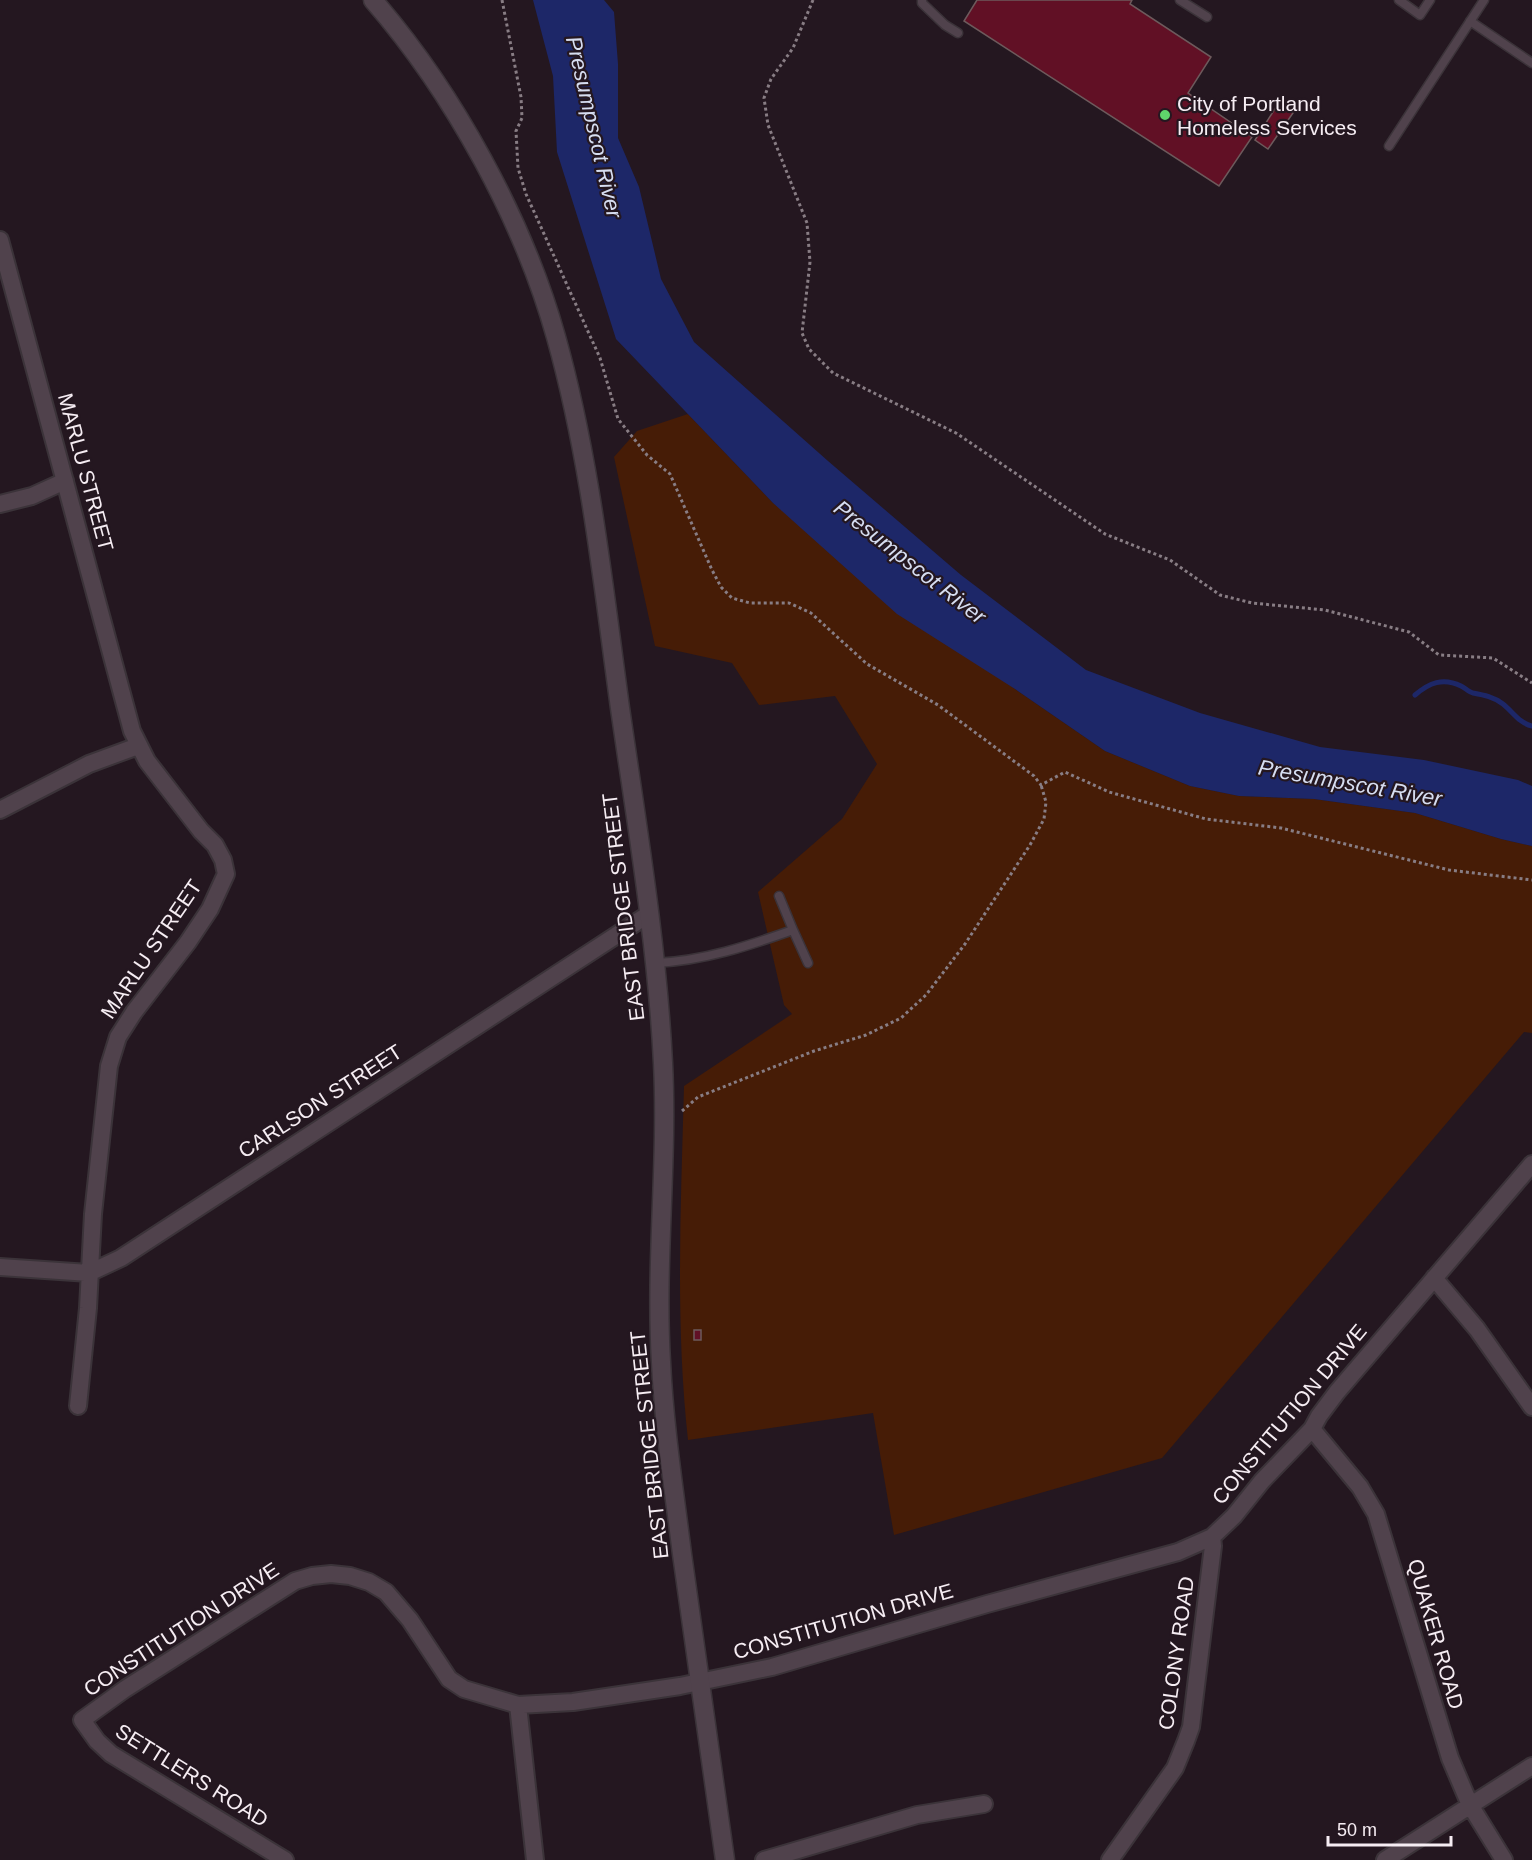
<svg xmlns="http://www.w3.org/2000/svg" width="1532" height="1860" font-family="Helvetica,sans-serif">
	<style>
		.green { fill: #461c06 }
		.water { fill: #1d2768 }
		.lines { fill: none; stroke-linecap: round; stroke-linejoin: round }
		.stream { stroke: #1d2768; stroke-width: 5 }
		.building { fill: #611025; stroke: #6d5a5c; stroke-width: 1.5 }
		.service-casing { stroke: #3b3339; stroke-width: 11 }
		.minor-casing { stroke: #3b3339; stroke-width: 20 }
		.tertiary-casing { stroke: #3b3339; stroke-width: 21 }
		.path { stroke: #887d84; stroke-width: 3; stroke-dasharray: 3 3; stroke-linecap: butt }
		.service { stroke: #50424c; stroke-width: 8 }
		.minor { stroke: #50424c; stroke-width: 16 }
		.tertiary { stroke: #50424c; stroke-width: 18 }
		.poi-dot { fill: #5fd56b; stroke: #241720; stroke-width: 2 }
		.labels { text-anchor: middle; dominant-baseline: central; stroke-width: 4.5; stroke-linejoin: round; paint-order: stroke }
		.poi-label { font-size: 21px; fill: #f6edf3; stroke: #241720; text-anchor: start }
		.street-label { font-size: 21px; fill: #f6edf3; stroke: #241720 }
		.water-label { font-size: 22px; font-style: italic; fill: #d6ddf1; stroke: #241720 }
	</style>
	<rect width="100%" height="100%" fill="#241720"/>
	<path class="green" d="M688,414L773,503L1015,689L1105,751L1190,786L1239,796L1314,799L1415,813L1501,839L1532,846V1033L1524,1032L1162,1458L894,1535L873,1413L688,1440C675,1322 681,1204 684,1086L792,1014L784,1005L758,892L842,819L877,764L835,696L759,705L732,663L655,646L614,457L637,431Z"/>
	<path class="water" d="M533,0H604L614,12L618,64V138L639,187L661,279L694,342L828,461L961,575L1086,670L1200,713L1320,747L1424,760L1518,780L1532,786V846L1501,839L1415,813L1314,799L1239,796L1190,786L1105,751L1015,689L897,614L773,503L616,339L557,152L553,76Z"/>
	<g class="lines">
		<path class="stream" d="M1415,695C1429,683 1443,677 1461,686C1465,688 1469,692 1473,693C1484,695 1494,697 1503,704C1513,712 1519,723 1532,726"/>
	</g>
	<path class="building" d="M977,0H1132L1130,4L1211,57L1188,93L1252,137L1219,186L964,21Z
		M1278,104L1293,113L1268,149L1255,140Z
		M694,1330H701V1340H694Z"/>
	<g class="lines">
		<defs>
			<path id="service" d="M922,0V3L945,25L958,33
				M1180,0L1207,17
				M1399,0L1420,15L1430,0
				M1470,21L1532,63
				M1389,146L1484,0
				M793,930L808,963
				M655,963C703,961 748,946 793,930L779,896"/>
			<path id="minor" d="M0,240L132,731L147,761L201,831L215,845L223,860L226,874L210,909L188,942L134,1012L118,1037L109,1066L93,1214L88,1308L78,1406
				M0,504L32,496L65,481
				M0,810L89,764L138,746
				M0,1267L89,1273L121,1258L649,914
				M1434,1278L1477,1329L1532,1407
				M1312,1429L1360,1487L1376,1514L1450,1758L1470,1805L1504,1860
				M518,1705L535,1860
				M285,1860L111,1754L97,1741L82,1720L125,1689L295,1581L312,1576L331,1574L350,1576L369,1582L386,1592L410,1620L449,1679L464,1689L518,1705L573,1702L680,1686L772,1667L987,1604L1178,1552L1212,1537L1234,1516L1262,1481L1312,1429L1319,1416L1337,1392L1532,1164
				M764,1860L917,1815L984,1804
				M1110,1860L1175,1768L1186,1741L1191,1727L1213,1546L1212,1537
				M1385,1860L1532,1766"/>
			<path id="tertiary" d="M373,0C453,92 523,219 556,337C590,458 603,584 620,708C637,826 657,944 663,1063C668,1162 655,1262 661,1362C664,1426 674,1490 682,1554C696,1656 710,1758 725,1860"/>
		</defs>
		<use href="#service" class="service-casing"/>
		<use href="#minor" class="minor-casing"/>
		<use href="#tertiary" class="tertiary-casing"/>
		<path class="path" d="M502,0L521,97L522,118L516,131L518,168L526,194L600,358L618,419L647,455L670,474L712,570L721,587L732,598L750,603H789L811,613L867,664L938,705L1034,776L1041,785L1065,772L1109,792L1206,819L1281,828L1449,870L1532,880
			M813,0L793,48L771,79L764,98L768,125L807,223L810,262L802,333L809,349L833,373L956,433L1105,534L1170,560L1220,595L1252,603L1325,610L1409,632L1439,655L1493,658L1532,683
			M682,1111L698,1097L814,1051L866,1035L901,1018L926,995L965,944L1030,845L1044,819L1046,802L1041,785"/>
		<use href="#service" class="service"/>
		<use href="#minor" class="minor"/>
		<use href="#tertiary" class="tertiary"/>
	</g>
	<circle class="poi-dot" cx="1165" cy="115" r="6"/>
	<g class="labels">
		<g class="poi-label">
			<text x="1177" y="103">City of Portland<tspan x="1177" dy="24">Homeless Services</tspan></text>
		</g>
		<g class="street-label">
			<text transform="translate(86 472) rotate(75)">MARLU STREET</text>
			<text transform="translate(623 907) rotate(-97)">EAST BRIDGE STREET</text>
			<text transform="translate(151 949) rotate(-56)">MARLU STREET</text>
			<text transform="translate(320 1101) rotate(-33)">CARLSON STREET</text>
			<text transform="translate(1289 1414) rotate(-50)">CONSTITUTION DRIVE</text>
			<text transform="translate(649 1445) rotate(-96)">EAST BRIDGE STREET</text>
			<text transform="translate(843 1621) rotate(-16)">CONSTITUTION DRIVE</text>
			<text transform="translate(181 1629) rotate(-33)">CONSTITUTION DRIVE</text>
			<text transform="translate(1436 1634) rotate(74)">QUAKER ROAD</text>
			<text transform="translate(1176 1653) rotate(-82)">COLONY ROAD</text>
			<text transform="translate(192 1775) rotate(32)">SETTLERS ROAD</text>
		</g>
		<g class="water-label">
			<text transform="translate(594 127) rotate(77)">Presumpscot River</text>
			<text transform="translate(910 562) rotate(38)">Presumpscot River</text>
			<text transform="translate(1350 783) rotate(10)">Presumpscot River</text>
		</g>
	</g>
	<path d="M1328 1836v9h123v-9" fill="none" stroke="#f6edf3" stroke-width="3"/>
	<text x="1337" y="1836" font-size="18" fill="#f6edf3" stroke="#241720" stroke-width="4.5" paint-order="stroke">50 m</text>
</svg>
